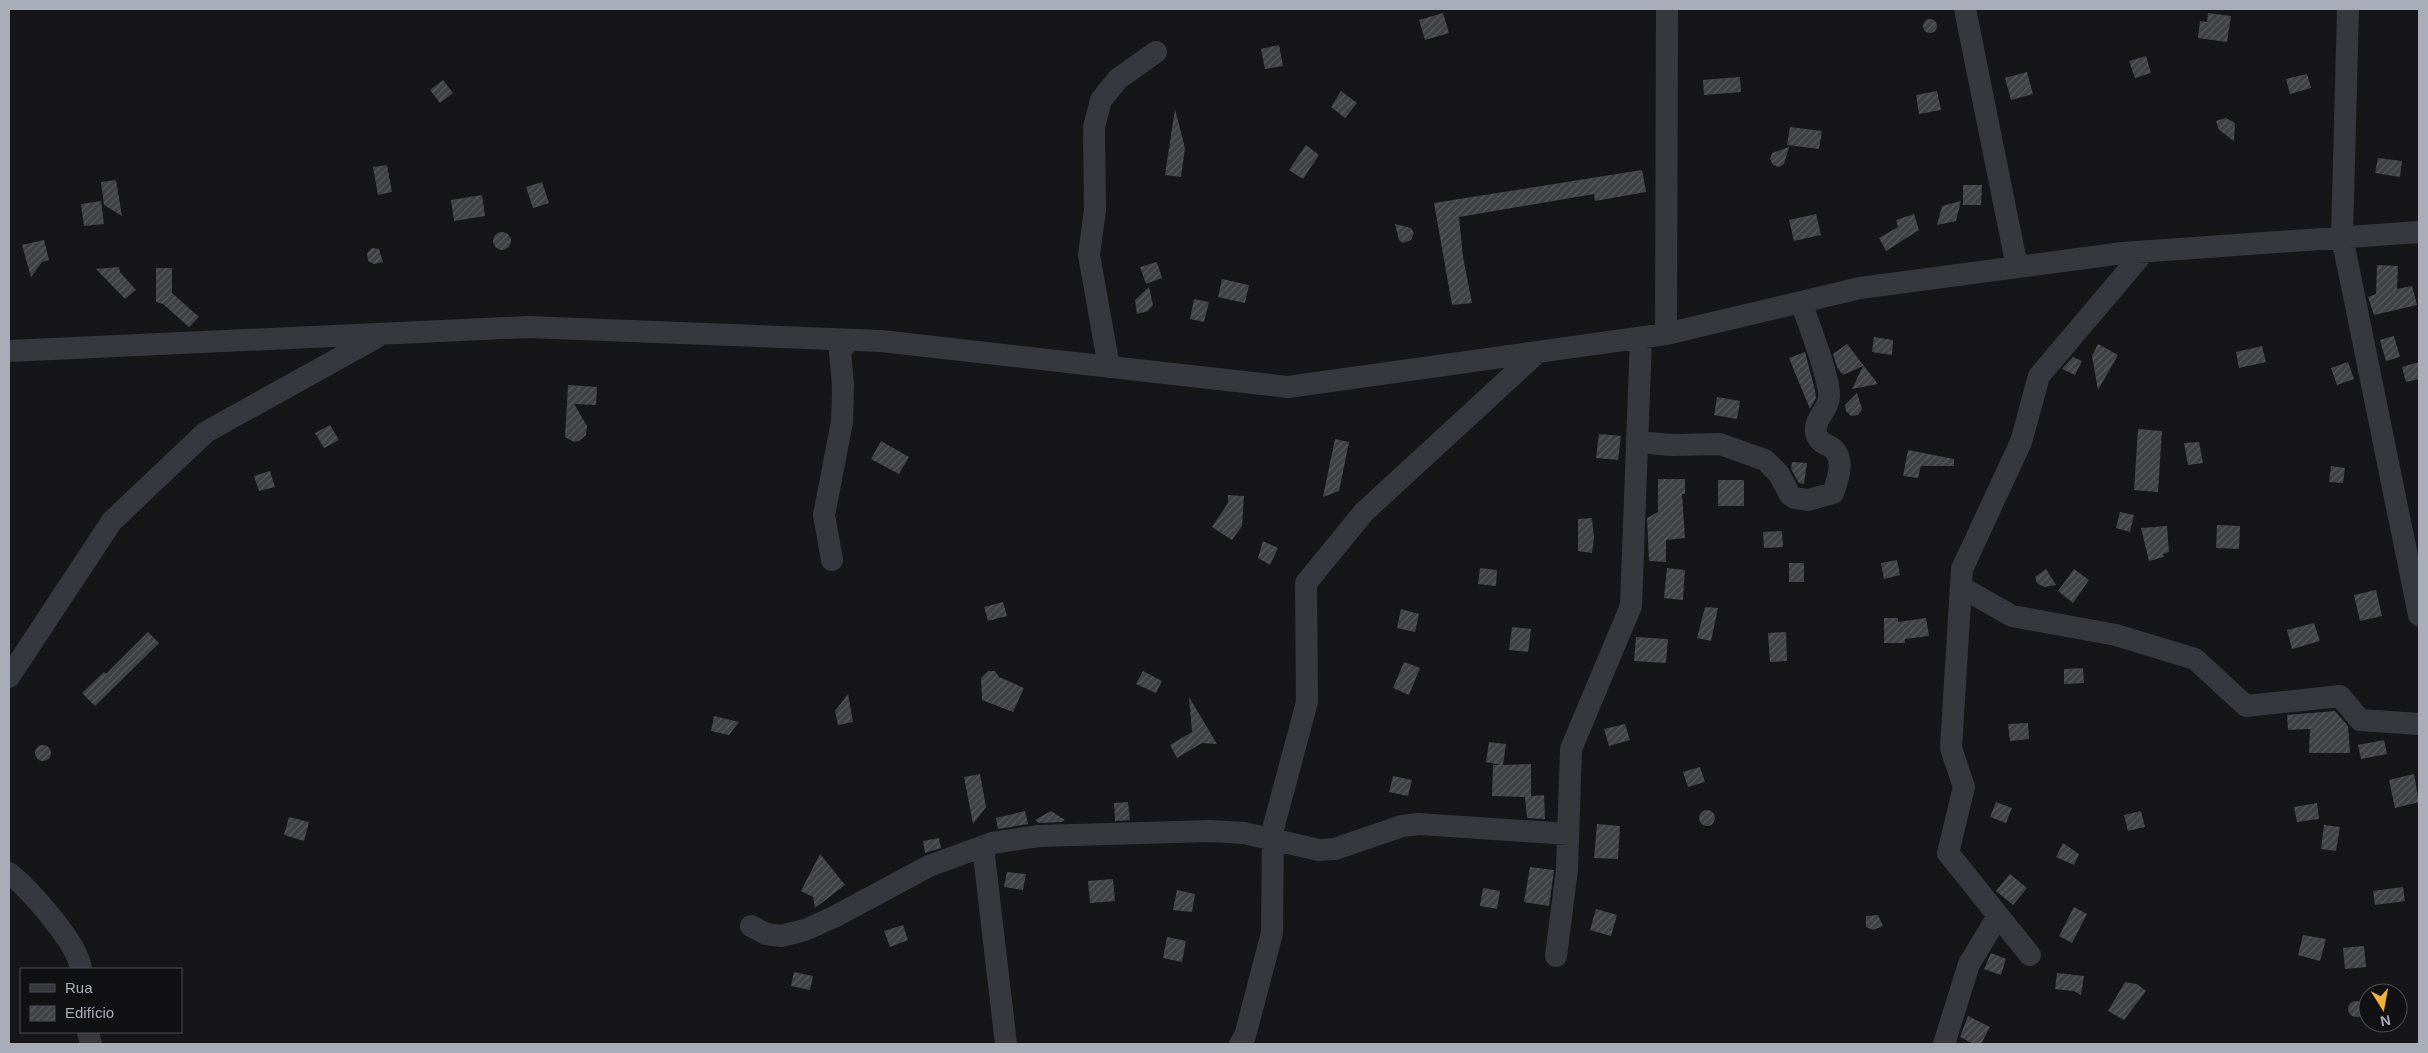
<svg xmlns="http://www.w3.org/2000/svg" width="2428" height="1053" font-family="Arial,sans-serif">
	<style>
		.building { fill: url(#building-hatch) }
		.lines { fill: none; stroke-linecap: round; stroke-linejoin: round }
		.minor { stroke: #37383d; stroke-width: 22 }
	</style>
	<defs>
		<pattern id="building-hatch" width="6" height="6" patternUnits="userSpaceOnUse" patternTransform="scale(1.25)"><rect width="6" height="6" fill="#404145"/><path d="M-1 1l2-2M0 6l6-6M5 7l2-2" fill="none" stroke="#595a5e"/></pattern>
	</defs>
	<rect width="100%" height="100%" fill="#161618"/>
	<path class="building" d="M1443,13L1449,33L1425,40L1419,20Z
		M2208,13L2231,16L2227,42L2198,38L2200,21L2207,22Z
		M1923 26a7 7 0 1 1 14 0a7 7 0 1 1-14 0Z
		M1279,45L1283,66L1265,69L1261,49Z
		M2146,56L2151,73L2135,78L2129,61Z
		M2027,72L2033,94L2011,100L2005,78Z
		M2307,74L2311,88L2290,94L2286,79Z
		M1740,77L1741,92L1704,95L1703,80Z
		M443,80L453,93L440,103L430,90Z
		M1341,91L1357,103L1345,118L1331,107Z
		M1937,91L1941,110L1919,114L1916,95Z
		M1175,109L1185,148L1181,177L1165,175Z
		M2226,118L2235,123L2234,141L2219,130L2216,121Z
		M1790,127L1822,131L1819,149L1787,145Z
		M1306,145L1319,155L1303,179L1289,170Z
		M1789,147L1784,164L1779,167L1773,165L1770,159L1772,153Z
		M2378,158L2402,161L2400,177L2375,173Z
		M387,165L392,192L378,195L373,167Z
		M1642,170L1646,192L1595,201L1594,194L1459,217L1463,257L1472,303L1452,305L1434,203Z
		M116,180L122,216L104,205L101,182Z
		M542,182L549,203L533,208L526,187Z
		M1963,185H1982L1981,205H1963Z
		M482,195L485,216L454,221L451,200Z
		M101,201L104,224L84,226L81,204Z
		M1961,201L1956,221L1937,225L1942,206Z
		M1816,214L1821,235L1794,241L1789,220Z
		M1914,214L1919,230L1886,251L1879,238L1898,227L1896,220Z
		M1395,224L1411,228L1414,233L1411,240L1403,243L1399,240Z
		M493 241a9 9 0 1 1 18 0a9 9 0 1 1-18 0Z
		M44,240L49,260L42,262L31,277L22,245Z
		M372,248L379,249L383,262L374,264L368,261L367,253Z
		M1157,262L1162,278L1146,284L1140,267Z
		M2377,265L2398,266L2397,289L2412,286L2417,305L2374,315L2368,297L2376,294Z
		M119,267L120,272L136,290L125,299L96,269Z
		M156,268H172V293L199,317L189,327L163,304L156,302Z
		M1222,279L1249,285L1245,303L1218,297Z
		M1149,287L1153,305L1148,311L1137,314L1135,300Z
		M1194,299L1209,302L1204,322L1190,319Z
		M2394,336L2400,357L2386,361L2380,340Z
		M1874,337L1893,340L1892,355L1872,352Z
		M1847,344L1864,366L1878,384L1852,389L1863,366L1843,375L1837,367L1833,354Z
		M2098,344L2118,355L2098,390L2092,356Z
		M2262,346L2266,362L2239,368L2236,352Z
		M1805,352L1815,390L1816,398L1810,409L1789,358Z
		M2073,357L2082,361L2075,375L2062,369Z
		M2348,362L2354,379L2337,385L2331,368Z
		M2419,362V379L2406,382L2402,367Z
		M568,385L597,387L596,405L574,404L587,426L586,435L579,441L574,442L565,437Z
		M1857,393L1862,409L1858,415L1851,416L1846,411L1845,405Z
		M1717,397L1740,401L1737,419L1714,415Z
		M330,425L339,440L324,448L315,433Z
		M2138,429L2162,431L2158,492L2134,490Z
		M1599,434L1621,436L1618,460L1596,458Z
		M1335,439L1349,442L1339,491L1323,497Z
		M881,441L909,457L899,474L871,459Z
		M2199,442L2203,463L2188,465L2184,443Z
		M1908,450L1954,459V466H1921L1918,478L1903,476Z
		M1792,462L1807,463L1804,484L1799,483L1791,469Z
		M2331,466L2345,468L2343,483L2329,482Z
		M270,471L275,487L259,491L254,476Z
		M1658,479H1685V494H1682L1685,538L1666,540V562L1649,561L1647,518L1658,512Z
		M1718,480H1744V506H1718Z
		M1228,495L1244,496L1242,526L1232,540L1212,527L1228,503Z
		M2120,512L2134,515L2130,532L2116,528Z
		M1592,518L1594,538L1592,553L1578,551V519Z
		M2217,525L2240,526L2239,549L2216,548Z
		M2167,526L2169,552L2163,554L2164,557L2149,561L2141,528Z
		M1782,531L1783,547L1764,548L1763,532Z
		M1263,541L1278,548L1270,565L1258,558Z
		M1897,560L1900,575L1884,579L1881,563Z
		M1789,563H1804V582H1789Z
		M1480,568L1497,570L1496,586L1478,584Z
		M1667,568L1685,570L1683,600L1664,598Z
		M2046,569L2056,585L2044,587L2037,583L2035,577Z
		M2074,569L2089,580L2073,603L2058,591Z
		M2376,590L2382,616L2360,621L2354,595Z
		M1003,602L1007,616L988,621L984,607Z
		M1705,607L1718,608L1711,641L1697,638Z
		M1401,609L1419,614L1415,632L1397,628Z
		M1884,618H1898V622L1926,618L1929,636L1905,639V643H1884Z
		M2314,623L2320,641L2292,649L2287,630Z
		M1512,627L1531,629L1528,652L1509,650Z
		M148,632L159,643L95,706L82,693L104,672L106,674Z
		M1786,632L1787,661L1770,662L1768,633Z
		M1636,637L1668,639L1666,663L1634,661Z
		M1404,662L1420,668L1409,695L1393,688Z
		M2083,668L2084,683L2064,684V669Z
		M988,671H995L999,677L1024,688L1013,712L982,700L981,678Z
		M1143,671L1162,681L1156,693L1136,684Z
		M848,694L853,722L838,725L835,711Z
		M1189,697L1217,744L1202,743L1177,758L1170,745L1192,732Z
		M2335,711L2348,726L2350,753H2309L2310,729L2288,730L2287,715Z
		M714,716L739,722L729,735L711,731Z
		M2028,723L2029,739L2010,741L2008,724Z
		M1625,724L1630,740L1609,746L1604,729Z
		M2384,740L2387,754L2361,759L2358,745Z
		M1489,742L1506,744L1503,765L1531,764V796L1544,795L1545,819L1527,818L1525,797L1492,796L1493,765H1501L1486,762Z
		M35 753a8 8 0 1 1 16 0a8 8 0 1 1-16 0Z
		M1700,767L1705,782L1688,787L1683,772Z
		M980,774L986,807L973,824L964,777Z
		M2414,774L2419,802L2395,808L2389,780Z
		M1393,776L1412,780L1408,796L1389,792Z
		M1128,802L1130,820L1115,821L1114,803Z
		M1996,802L2012,808L2006,823L1990,817Z
		M2317,803L2319,819L2297,822L2294,807Z
		M1699 818a8 8 0 1 1 16 0a8 8 0 1 1-16 0Z
		M1025,811L1028,824L998,829L996,818Z
		M1051,811L1065,820L1061,822L1039,823L1035,820Z
		M2141,811L2145,827L2128,831L2124,815Z
		M289,817L309,822L304,841L284,835Z
		M1597,824L1620,826L1618,859L1594,858Z
		M2324,825L2340,827L2336,851L2321,849Z
		M939,838L941,848L925,853L923,841Z
		M2063,843L2079,854L2074,865L2056,857Z
		M820,854L845,885L815,908L813,897L801,891Z
		M1530,867L1554,870L1549,906L1524,902Z
		M1007,872L1026,874L1023,890L1004,887Z
		M2010,874L2027,888L2013,905L1996,891Z
		M1113,879L1115,901L1090,903L1088,881Z
		M2403,887L2405,901L2375,905L2373,891Z
		M1483,888L1500,891L1497,909L1480,906Z
		M1177,890L1195,894L1192,912L1173,910Z
		M2074,907L2087,914L2072,943L2059,936Z
		M1596,909L1617,915L1611,936L1590,930Z
		M1878,915L1883,926L1873,930L1866,927V916Z
		M903,925L908,940L890,947L884,931Z
		M2303,935L2326,939L2320,961L2298,955Z
		M1167,937L1186,941L1182,962L1163,958Z
		M2364,946L2366,967L2345,969L2343,948Z
		M1991,953L2006,959L2001,975L1984,969Z
		M794,972L813,976L810,990L791,986Z
		M2057,973L2084,976L2081,995L2074,991L2055,989Z
		M2125,982L2137,984L2146,991L2124,1020L2108,1011Z
		M2348 1009a8 8 0 1 1 16 0a8 8 0 1 1-16 0Z
		M1968,1016L1990,1027L1981,1044H1974L1960,1037Z"/>
	<g class="lines">
		<path class="minor" d="M1965,9L2017,267
			M2348,9L2342,237L2419,615
			M1666,334L1667,9
			M9,351L528,327L881,341L1288,387L1666,334L1860,288L2123,253L2419,232
			M1109,367L1089,255L1095,210L1094,127L1101,100L1118,79L1156,52
			M1637,442L1672,445L1720,444L1765,460L1779,474L1790,495L1795,498L1808,500L1833,493C1838,479 1846,458 1831,447C1825,444 1820,443 1817,436C1811,421 1829,410 1829,397C1830,377 1808,323 1801,302
			M832,560L824,515L842,422L843,385L840,352L849,340
			M1961,587L2012,616L2116,635L2195,659L2246,706L2340,696L2360,720L2419,724
			M9,677L112,521L206,432L379,336
			M983,847L1006,1044
			M9,873C29,889 78,943 81,969
			M751,926L766,934L781,936L805,930L834,917L929,866L992,843L1039,836L1210,831L1244,833L1319,850L1335,849L1402,826L1419,824L1568,834
			M2030,955L1948,853L1964,787L1951,748L1962,569L2021,442L2039,376L2144,252
			M1556,956L1567,869L1571,749L1631,606L1641,338
			M88,1032L91,1044
			M1240,1044L1245,1036L1272,933L1273,829L1307,702L1306,583L1364,512L1538,352
			M1944,1044L1969,964L1998,916"/>
	</g>
	<rect width="2428" height="1053" fill="none" stroke="#a8adb8" stroke-width="20"/>
	<rect x="20" y="968" width="162" height="65" fill="#111113" stroke="#4d4f55"/>
	<rect x="30" y="984" width="25" height="8" fill="#37383d" stroke="#4d4f55"/>
	<text x="65" y="993" font-size="15" fill="#a8adb8">Rua</text>
	<rect x="30" y="1006" width="25" height="15" fill="url(#building-hatch)" stroke="#4d4f55"/>
	<text x="65" y="1018" font-size="15" fill="#a8adb8">Edifício</text>
	<g transform="translate(2383 1008) rotate(169)"><circle r="24" fill="#111113" stroke="#4d4f55"/>
	<path d="M0-4L9 19L0 12L-9 19Z" fill="#f2b134"/>
	<text y="-8" font-size="14" font-weight="bold" text-anchor="middle" fill="#a8adb8">N</text>
	</g>
</svg>
